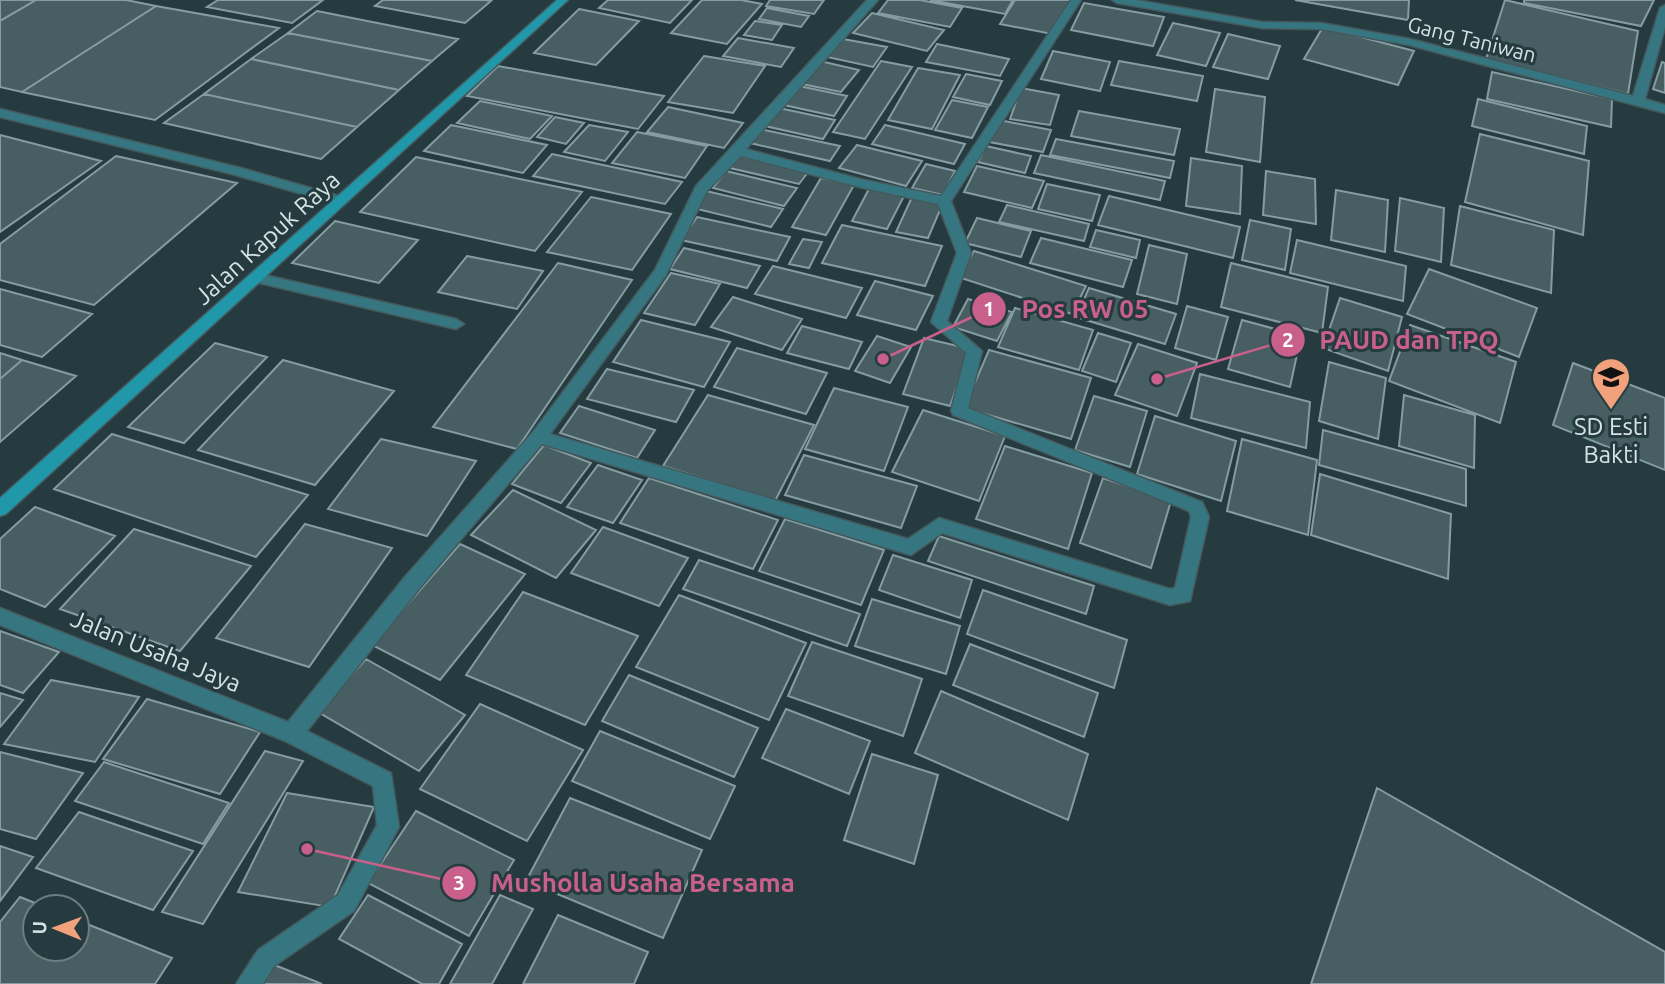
<svg xmlns="http://www.w3.org/2000/svg" width="1665" height="984" font-family="Ubuntu,sans-serif">
	<style>
		.building { fill: #475e62; stroke: #859da2; stroke-width: 2 }
		.lines { fill: none; stroke-linecap: round; stroke-linejoin: round }
		.lane-casing { stroke: #45595d; stroke-width: 3 }
		.street-casing { stroke: #45595d; stroke-width: 3 }
		.secondary-casing { stroke: #45595d; stroke-width: 3 }
		.lane { fill: #367680; fill-rule: evenodd }
		.street { fill: #367680; fill-rule: evenodd }
		.secondary { fill: #2098a9; fill-rule: evenodd }
		.labels { text-anchor: middle; dominant-baseline: central; stroke-width: 6; stroke-linejoin: round; paint-order: stroke }
		.far-street-label { font-size: 21px; fill: #d6e3e5; stroke: #253b3f }
		.street-label { font-size: 24px; fill: #d6e3e5; stroke: #253b3f }
		.poi-label { font-size: 24px; fill: #d6e3e5; stroke: #253b3f }
		.leader { fill: none; stroke: #c95f8b; stroke-width: 2.5 }
		.callout-dot { fill: #c95f8b; stroke: #253b3f; stroke-width: 2.5 }
		.mark-label { font-size: 21px; text-anchor: middle; font-weight: bold; fill: #fff }
		.callout-label { font-size: 26px; text-anchor: middle; font-weight: bold; fill: #c95f8b; stroke: #253b3f; stroke-width: 6; stroke-linejoin: round; paint-order: stroke }
	</style>
	<rect width="100%" height="100%" fill="#253b3f"/>
	<path class="building" d="M0,0H36L0,21Z
		M36,0H126L156,6L22,92L0,87V21Z
		M218,0H323L292,23L207,7Z
		M383,0H485L491,1L465,23L375,6Z
		M608,0H692L670,23L599,8Z
		M702,0H741L762,4L727,44L671,33Z
		M770,0H824L814,14L766,6Z
		M888,0H920L962,8L950,27L878,13Z
		M930,0H1013L1005,14Z
		M1015,0H1071L1052,34L1000,24Z
		M1295,0H1409L1408,20Z
		M1505,0L1638,31L1628,94L1486,59Z
		M1524,0H1654L1641,26L1524,3Z
		M1084,3L1164,17L1153,46L1071,30Z
		M156,6L279,28L155,120L22,92Z
		M767,8L809,16L801,27L759,19Z
		M579,9L639,21L596,65L534,53Z
		M317,11L458,39L432,61L288,33Z
		M872,13L944,30L927,51L853,33Z
		M755,21L782,25L772,40L744,35Z
		M1173,23L1220,33L1206,66L1157,55Z
		M1323,27L1414,51L1398,85L1304,59Z
		M288,33L432,61L399,90L251,59Z
		M1228,34L1280,46L1268,79L1213,67Z
		M738,38L794,48L781,67L723,56Z
		M843,39L887,47L873,67L827,57Z
		M937,44L1009,59L1000,76L926,62Z
		M1053,51L1110,62L1100,91L1041,79Z
		M704,56L765,66L733,113L668,102Z
		M251,59L399,90L357,127L204,94Z
		M820,61L859,70L841,92L802,84Z
		M881,61L912,67L865,139L833,132Z
		M1119,61L1203,76L1197,101L1111,85Z
		M1662,62L1665,63V93L1653,89Z
		M498,66L664,96L638,129L467,96Z
		M918,68L960,75L932,129L888,120Z
		M1492,72L1612,99L1611,127L1487,99Z
		M966,74L1002,81L990,105L953,97Z
		M799,86L847,96L834,116L784,105Z
		M1021,88L1059,95L1050,125L1010,119Z
		M1215,89L1265,97L1260,162L1206,152Z
		M204,94L357,127L321,159L164,123Z
		M1478,99L1587,126L1584,154L1472,126Z
		M952,100L988,107L972,138L935,130Z
		M480,101L552,116L530,139L457,123Z
		M668,107L743,123L724,148L647,132Z
		M779,108L835,120L823,139L765,126Z
		M1079,111L1180,129L1174,155L1071,136Z
		M555,117L584,123L566,144L537,137Z
		M999,120L1051,130L1043,152L989,142Z
		M451,125L547,145L523,173L424,151Z
		M589,125L628,132L605,161L564,152Z
		M885,125L965,144L954,164L872,144Z
		M760,129L840,146L830,161L750,143Z
		M637,132L707,146L685,178L612,163Z
		M1480,134L1589,161L1583,235L1465,202Z
		M0,135L101,161L0,232Z
		M1056,139L1174,161L1170,178L1050,155Z
		M857,145L922,161L906,186L839,168Z
		M986,146L1031,156L1025,173L978,162Z
		M552,154L682,182L665,204L533,176Z
		M1041,155L1165,181L1160,200L1034,173Z
		M116,156L237,183L94,305L0,280V244Z
		M739,156L809,171L799,184L730,168Z
		M416,157L582,192L535,251L360,212Z
		M1191,158L1242,166L1240,214L1186,206Z
		M926,164L955,171L943,195L912,188Z
		M977,166L1044,181L1032,208L964,192Z
		M726,171L797,188L784,206L713,188Z
		M1266,171L1315,179L1316,224L1263,215Z
		M821,178L854,185L826,235L792,227Z
		M1047,184L1100,195L1092,221L1038,209Z
		M870,187L905,194L887,229L852,221Z
		M1336,190L1388,200L1385,252L1331,240Z
		M706,191L783,209L771,227L693,208Z
		M1109,196L1240,227L1233,258L1098,225Z
		M591,197L671,214L632,270L547,252Z
		M912,197L943,203L928,238L896,232Z
		M1400,198L1444,208L1441,262L1395,251Z
		M1007,205L1089,224L1084,241L999,222Z
		M1460,206L1554,230L1551,293L1451,265Z
		M697,217L790,237L777,261L681,240Z
		M977,218L1031,231L1021,257L965,243Z
		M1250,220L1291,229L1285,270L1242,260Z
		M335,221L418,240L379,283L292,263Z
		M842,225L942,246L925,286L822,263Z
		M1096,230L1140,240L1136,258L1090,247Z
		M1041,238L1132,260L1123,287L1030,263Z
		M803,239L822,242L809,268L789,264Z
		M1297,240L1406,266L1403,301L1290,273Z
		M1149,245L1187,254L1177,304L1137,294Z
		M684,248L760,266L747,288L670,269Z
		M974,251L1086,286L1072,314L958,277Z
		M467,256L543,271L517,309L438,292Z
		M558,263L632,280L517,449L433,427Z
		M1231,263L1328,287L1322,333L1221,307Z
		M773,266L862,288L846,318L755,294Z
		M1429,269L1537,308L1519,357L1407,314Z
		M671,273L720,284L695,325L644,313Z
		M875,281L933,296L916,330L857,315Z
		M1089,288L1176,314L1165,344L1076,317Z
		M0,289L92,314L42,357L0,345Z
		M733,297L802,319L782,350L711,327Z
		M1340,298L1402,317L1388,371L1323,348Z
		M968,299L1012,312L997,341L953,327Z
		M1187,306L1228,317L1216,360L1175,348Z
		M1015,308L1093,330L1079,370L998,347Z
		M641,320L730,342L704,387L613,362Z
		M1242,320L1301,336L1290,387L1228,369Z
		M1410,325L1516,362L1500,423L1389,381Z
		M802,326L862,342L849,369L787,353Z
		M1098,333L1131,343L1116,382L1082,371Z
		M877,336L911,347L890,383L855,371Z
		M924,338L970,349L950,406L903,394Z
		M215,343L267,357L184,443L128,427Z
		M1138,344L1197,363L1177,416L1115,395Z
		M737,348L827,373L806,414L714,387Z
		M989,350L1091,378L1071,439L964,408Z
		M0,353L22,360L0,379Z
		M22,360L76,376L0,442V379Z
		M283,360L394,391L315,485L198,450Z
		M1329,362L1386,378L1378,439L1319,421Z
		M1573,363L1665,398V470L1553,425Z
		M607,369L694,390L676,422L587,399Z
		M1200,374L1310,402L1306,448L1191,418Z
		M834,388L908,407L884,471L805,449Z
		M708,395L814,425L775,501L663,466Z
		M1404,395L1475,415L1474,468L1399,446Z
		M1094,396L1147,411L1130,467L1075,450Z
		M579,406L655,430L637,458L560,433Z
		M923,410L1005,436L979,501L892,472Z
		M1155,416L1236,441L1221,501L1137,474Z
		M1323,430L1466,469V506L1319,465Z
		M112,434L308,495L256,557L54,489Z
		M381,439L476,461L427,536L328,509Z
		M1242,439L1317,460L1308,535L1227,511Z
		M544,445L591,463L561,503L512,484Z
		M1005,446L1092,473L1068,549L976,519Z
		M804,455L917,486L901,528L785,495Z
		M598,465L642,480L613,523L567,507Z
		M1320,474L1451,514L1448,579L1311,535Z
		M649,478L778,520L753,569L620,523Z
		M1103,478L1171,501L1151,568L1080,543Z
		M513,490L596,530L556,578L471,535Z
		M35,507L115,536L45,607L0,589V539Z
		M785,519L884,550L861,605L759,571Z
		M305,524L392,548L309,667L216,638Z
		M603,527L688,558L659,606L571,573Z
		M134,529L251,566L180,651L60,609Z
		M939,536L1094,586L1086,614L928,561Z
		M460,544L525,574L440,680L372,645Z
		M893,555L972,580L960,618L879,590Z
		M699,560L860,614L847,646L683,589Z
		M983,590L1127,640L1114,688L967,634Z
		M523,592L638,636L585,725L466,675Z
		M679,595L806,643L769,720L636,667Z
		M872,599L960,626L946,674L855,646Z
		M0,631L59,652L23,693L0,685Z
		M812,642L922,679L903,736L788,696Z
		M970,644L1098,693L1084,737L953,685Z
		M366,659L465,715L419,771L318,712Z
		M629,675L758,728L734,777L602,721Z
		M51,680L139,697L95,762L4,744Z
		M941,691L1088,754L1068,820L915,753Z
		M0,693L23,700L0,727Z
		M147,699L260,732L220,794L103,759Z
		M480,704L583,750L527,841L420,789Z
		M786,709L870,741L849,794L762,758Z
		M600,731L735,786L710,839L572,781Z
		M265,751L303,761L203,924L162,912Z
		M0,752L83,773L36,839L0,829Z
		M872,754L938,775L914,864L844,840Z
		M104,762L229,803L203,844L75,801Z
		M1377,788L1665,952V984H1311Z
		M287,793L374,807L330,907L238,892Z
		M570,798L702,850L663,938L526,881Z
		M416,811L514,860L469,936L368,883Z
		M79,812L193,851L153,910L36,868Z
		M0,846L33,857L0,901Z
		M368,895L462,944L439,984H422L339,939Z
		M500,895L533,909L492,984H450Z
		M20,897L45,907H35V949H77V920L172,958L155,984H0V922Z
		M558,915L648,952L634,984H523Z
		M272,964L322,984H260Z"/>
	<g class="lines">
		<defs>
			<path id="lane" d="M0,109L241,168L346,198L348,201L341,205L232,174L0,117Z
				M256,273L456,319L464,324L456,329L251,281L249,278Z"/>
			<path id="street" d="M867,0H878L746,149L860,179L941,196L1071,0H1081L951,201L971,253L947,321L982,351L968,408L1202,502L1209,517L1190,601L1170,605L942,533L911,555L542,444L418,590L307,731L391,773L399,827L354,911L274,966L263,984H236L258,950L338,895L377,825L373,786L285,741L0,625V608L288,722L404,578L533,432L655,270L696,186ZM741,156L859,187L938,204L957,253L931,322L966,353L951,411L953,415L1189,511L1191,517L1175,588L1170,589L939,518L908,539L550,434L666,275L707,191Z
				M1112,0H1136L1262,22L1321,23L1410,39L1633,96L1660,8L1665,5V27L1645,99L1665,105V113L1409,45L1321,29L1262,28L1117,3Z"/>
			<path id="secondary" d="M557,0H568L6,514L0,516V498Z"/>
		</defs>
		<use href="#lane" class="lane-casing"/>
		<use href="#street" class="street-casing"/>
		<use href="#secondary" class="secondary-casing"/>
		<use href="#lane" class="lane"/>
		<use href="#street" class="street"/>
		<use href="#secondary" class="secondary"/>
	</g>
	<defs>
		<symbol id="school-pin" viewBox="-11 -11 22 30"><path d="M0 17L-7.5 6A9.5 9.5 0 1 1 7.5 6Z" fill="#f1a17c" stroke="#253b3f"/><path d="M0-5L7-2L0 1L-7-2ZM-4 1L0 2.5L4 1V4Q0 6-4 4Z" fill="#111"/></symbol>
	</defs>
	<g fill-rule="evenodd">
		<use href="#school-pin" x="1589" y="355" width="44" height="60"/>
	</g>
	<g class="labels">
		<g class="far-street-label">
			<text transform="translate(1472 39) rotate(14)">Gang Taniwan</text>
		</g>
		<g class="street-label">
			<text transform="translate(267 238) rotate(-42)">Jalan Kapuk Raya</text>
			<text transform="translate(156 651) rotate(22)">Jalan Usaha Jaya</text>
		</g>
		<g class="poi-label">
			<text x="1611" y="426">SD Esti<tspan x="1611" dy="28">Bakti</tspan></text>
		</g>
	</g>
	<path class="leader" d="M883 359L989 309M1157 379L1288 340M307 849L459 883"/>
	<g class="callout-dot">
		<circle cx="883" cy="359" r="7"/>
		<circle cx="1157" cy="379" r="7"/>
		<circle cx="307" cy="849" r="7"/>
		<circle cx="989" cy="309" r="18"/>
		<circle cx="1288" cy="340" r="18"/>
		<circle cx="459" cy="883" r="18"/>
	</g>
	<g class="mark-label">
		<text x="989" y="316">1</text>
		<text x="1288" y="347">2</text>
		<text x="459" y="890">3</text>
	</g>
	<g class="callout-label">
		<text x="1085" y="318">Pos RW 05</text>
		<text x="1409" y="349">PAUD dan TPQ</text>
		<text x="643" y="892">Musholla Usaha Bersama</text>
	</g>
	<g transform="translate(56 928) rotate(271)"><circle r="33" fill="#253b3f" stroke="#6c7e81" stroke-width="2"/>
	<path d="M0-5L12 26L0 18L-12 26Z" fill="#f1a17c"/>
	<text y="-10" font-size="19" font-weight="bold" text-anchor="middle" fill="#d6e3e5">U</text>
	</g>
</svg>
